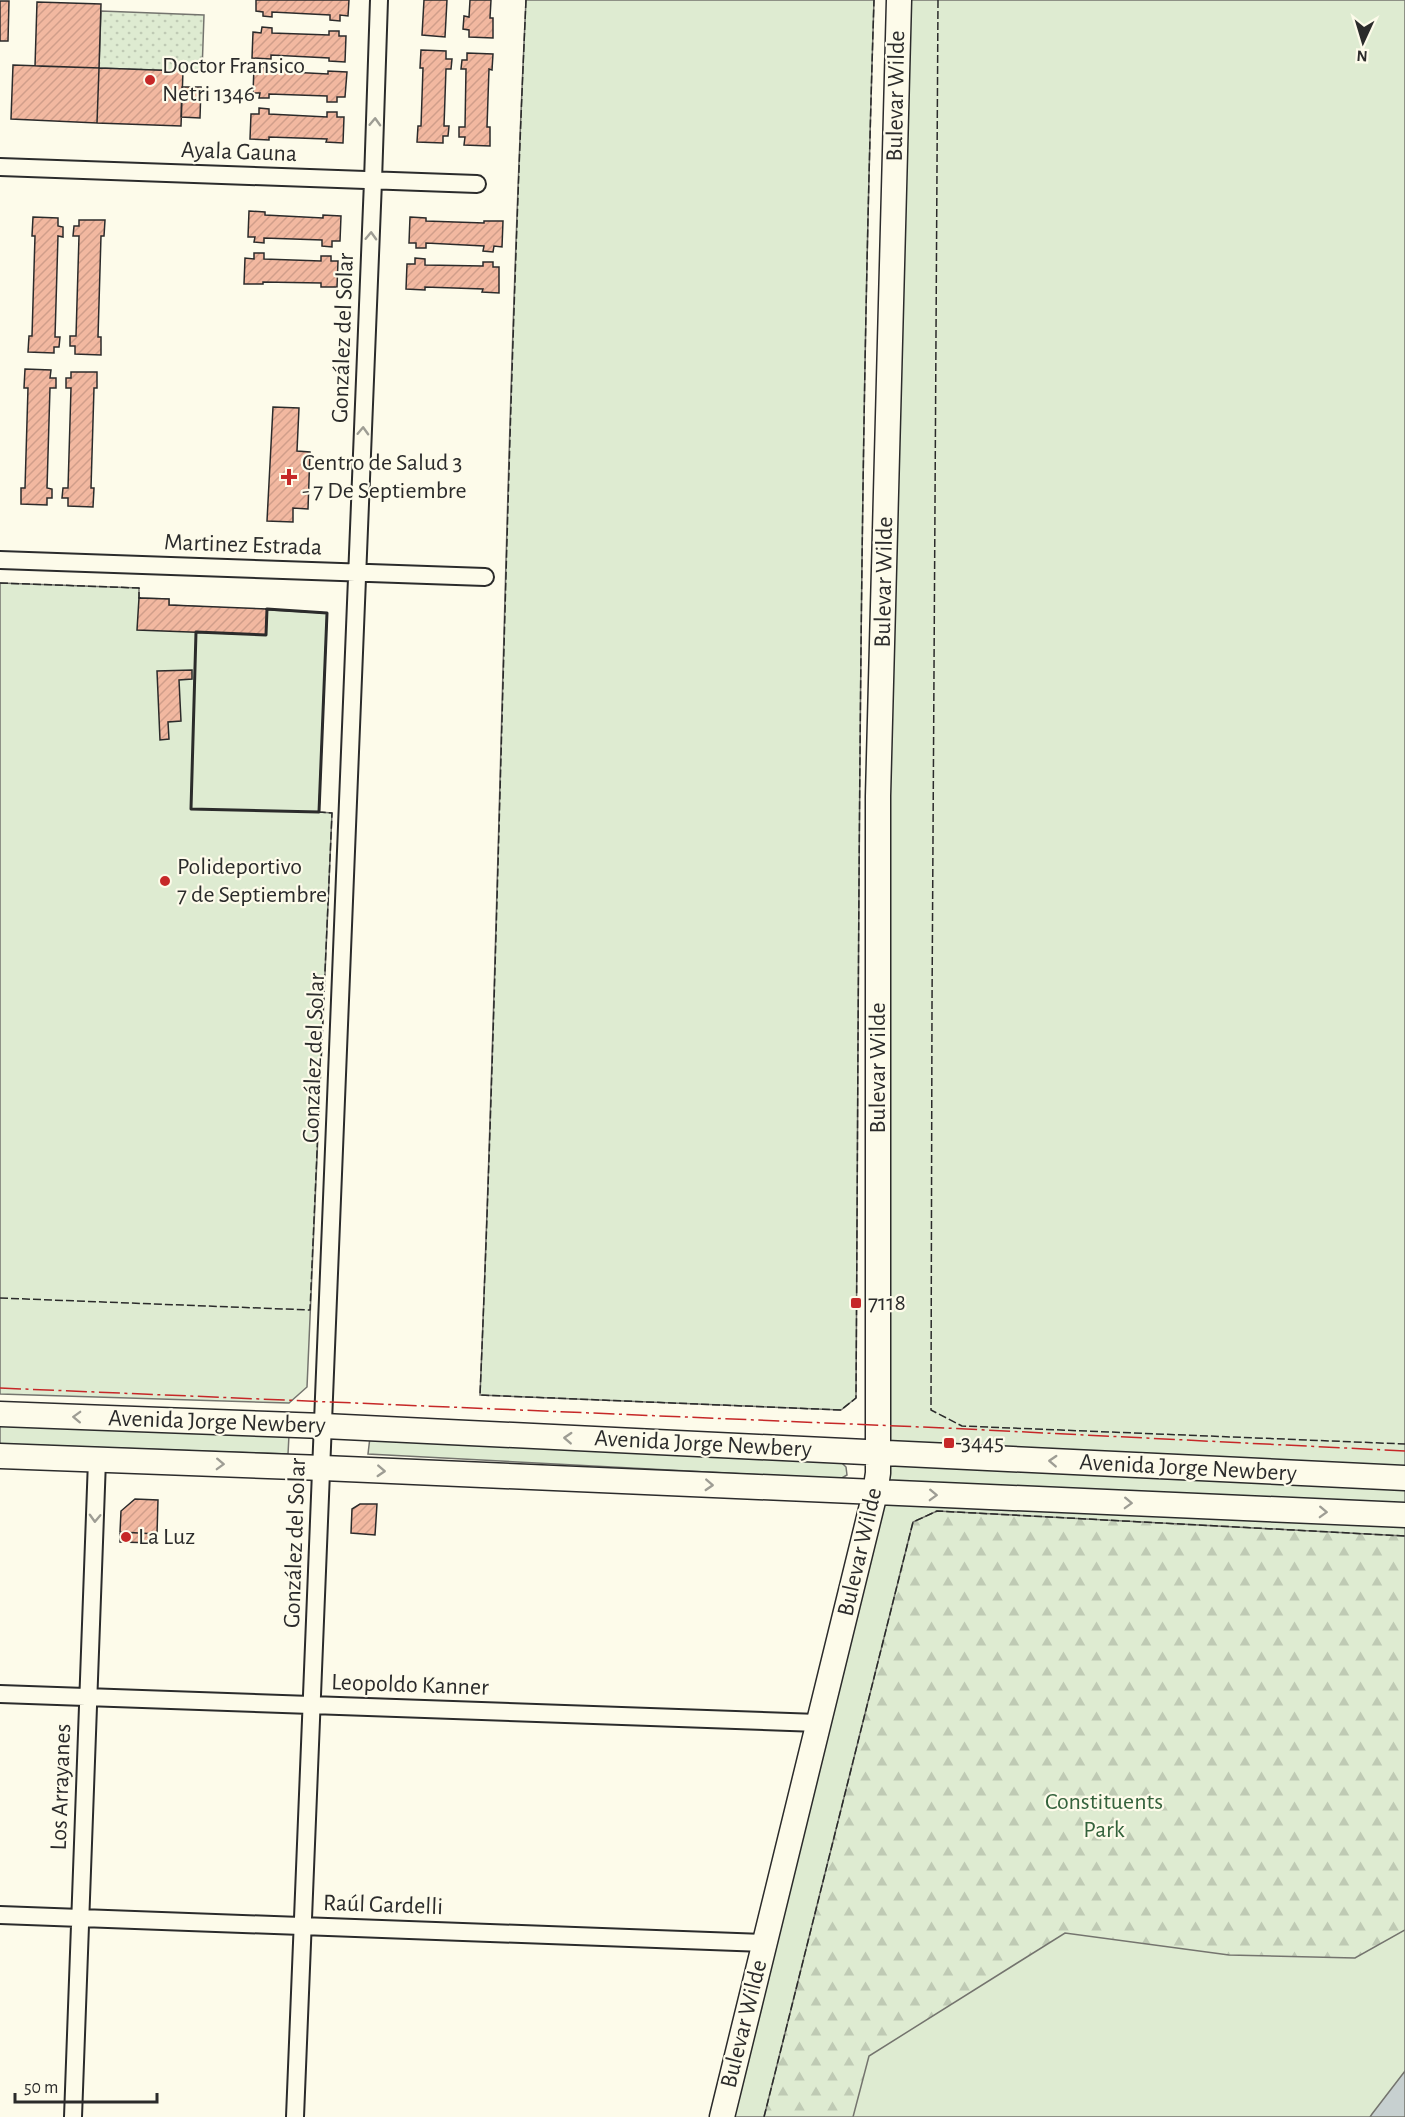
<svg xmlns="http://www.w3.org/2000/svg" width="1405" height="2117" font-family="'Alegreya Sans',sans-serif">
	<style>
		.grass { fill: #deebd1; stroke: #74746e; stroke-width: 1.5 }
		.forest { fill: url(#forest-firs); stroke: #74746e; stroke-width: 1.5 }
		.park { fill: url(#park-dots); stroke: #74746e; stroke-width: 1.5 }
		.water { fill: #c7d0d0; stroke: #74746e; stroke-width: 1.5 }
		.building { fill: url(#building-hatch); stroke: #2b2b2b; stroke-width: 1.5 }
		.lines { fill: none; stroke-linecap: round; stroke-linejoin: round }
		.street-casing { stroke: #2b2b2b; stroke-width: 20 }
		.secondary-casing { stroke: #2b2b2b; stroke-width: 27 }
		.street { stroke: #fdfbea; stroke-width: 16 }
		.secondary { stroke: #fdfbea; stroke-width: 24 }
		.fence { stroke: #2b2b2b; stroke-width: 1.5; stroke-dasharray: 8 3; stroke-linecap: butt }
		.wall { stroke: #2b2b2b; stroke-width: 3 }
		.power { stroke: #c62828; stroke-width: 1.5; stroke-dasharray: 21 4.5 3 4.5; stroke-linecap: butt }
		.oneway { stroke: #9e9d94 }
		.poi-dot { fill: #c62828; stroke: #fdfbea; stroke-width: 2 }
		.labels { text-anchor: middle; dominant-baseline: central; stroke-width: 4.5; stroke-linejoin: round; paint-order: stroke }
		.poi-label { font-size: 24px; fill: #2b2b2b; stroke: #fdfbea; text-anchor: start }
		.street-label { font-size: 24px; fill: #2b2b2b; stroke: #fdfbea }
		.park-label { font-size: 24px; fill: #34623c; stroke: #fdfbea }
	</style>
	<defs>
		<pattern id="forest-firs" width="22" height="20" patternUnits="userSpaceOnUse" patternTransform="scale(1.5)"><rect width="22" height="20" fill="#deebd1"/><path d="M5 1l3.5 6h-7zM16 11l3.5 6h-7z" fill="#bfcab4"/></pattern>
		<pattern id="park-dots" width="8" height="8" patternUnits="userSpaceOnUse" patternTransform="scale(1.5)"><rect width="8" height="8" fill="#deebd1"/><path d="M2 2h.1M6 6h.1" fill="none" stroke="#bfcab4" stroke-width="1.8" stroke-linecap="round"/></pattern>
		<pattern id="building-hatch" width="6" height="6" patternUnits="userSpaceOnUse" patternTransform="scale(1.5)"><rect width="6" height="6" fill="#f2b8a0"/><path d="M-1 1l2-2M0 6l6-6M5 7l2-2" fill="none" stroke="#d09e8a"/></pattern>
	</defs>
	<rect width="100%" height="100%" fill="#fdfbea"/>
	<path class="grass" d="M526,0H874C859,466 859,932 856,1398L841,1410L480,1395C500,930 504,465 526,0Z
		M899,0H1405V2117H722L875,1493Z
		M0,583L139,588V598L169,599V605L327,613L319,812L332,813L307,1387L289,1403L0,1394Z
		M0,1425L289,1435L288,1454L0,1444Z
		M370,1437L841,1462L846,1467L847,1475L840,1479L368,1454Z"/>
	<path class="forest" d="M937,1511L1405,1536V1930L1355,1958L1229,1955L1065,1933L869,2056L853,2117H764L913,1522Z"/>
	<path class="park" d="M101,11L204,15L202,72L99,68Z"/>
	<path class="water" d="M1405,2071V2117H1370L1372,2114Z"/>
	<path class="building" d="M256,0H349L348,16L340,15V21L330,20V15L272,12V17L263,16V12L256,11Z
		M424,0H447L445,37L422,35Z
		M470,0H491L490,18H493V38L469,37V30L463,29L464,16L469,17Z
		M0,1H9L8,41H0Z
		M37,2L101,4L99,68L35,66Z
		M262,27L272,28V33L329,35V31H339V36H346L345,62L329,61V58L271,55V59L252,58L253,32L261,33Z
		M421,50L446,51V59H452L451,69H446L444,126H449L448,136H443V143L417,142L418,126H421L423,68H420Z
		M467,53L493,54L492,70L489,69L487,127H490V146L464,145L465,137H459V127H465L466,69H461L462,60H467Z
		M13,65L99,68L97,123L11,119Z
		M254,67L270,68V71L328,74V71L347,72L345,97H337V102H327V96L269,94V98H259L260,93H253Z
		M99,68L183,71L181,126L97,123Z
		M182,87H201L200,118L181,117Z
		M259,108L269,109V114L327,117V112H337V117H344L343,143L326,142L327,139L269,137V140L250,139L251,114H259Z
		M249,211L265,212V215L323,218V215L341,216L340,241H332V247L322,246V240L264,238V243L254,242L255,237H248Z
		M33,217L58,218V226L63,227V237L58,236L55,337H60L59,347H54V353L28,352L29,336H32L35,236H32Z
		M410,217L426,218V221L484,223V221H503L502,247L494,246L493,252L483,251L484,246L426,243V248H416V243H409Z
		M79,220H105L104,236H101L98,337H101V355L75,354V346H70V336H76L79,236H73L74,226H79Z
		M254,253H264V259L321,261V256H331V261H338L337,287H321V283L263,282V284H244L245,258L254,259Z
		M415,258L425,259V265L483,266V262H493V267H499V293L482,292L483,289L425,287V290L406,289L407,264H415Z
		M25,369L51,370L50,378H56V388H50L47,488L52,489V498H47V505L21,504V488H25L28,388H24Z
		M71,372H97V388H94L91,488H94L93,507L68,506V498H62L63,488H68L71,388H66V378H71Z
		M273,407L299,408L297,451L310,452L308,509L293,508V522L267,521Z
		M139,598L169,599V605L267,609L266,635L137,630Z
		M192,670V679L179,680L181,721L168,722L169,739L160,740L157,671Z
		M135,1499L158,1500L157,1534L120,1532L121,1511Z
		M360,1504H377L375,1535L351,1533L352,1509Z
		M120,1532L157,1534L156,1543L120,1542Z"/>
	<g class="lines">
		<defs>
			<path id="street" d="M0,167L477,184
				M0,560L485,577
				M0,1694L818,1723
				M0,1915L764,1943
				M73,2117L97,1460
				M295,2117L373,181L379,0"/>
			<path id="secondary" d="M0,1414L324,1426L1405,1478
				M0,1456L323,1468L1405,1515
				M722,2117L875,1493L878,1473V796L899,0"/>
		</defs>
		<use href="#street" class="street-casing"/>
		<use href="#secondary" class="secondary-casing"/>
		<use href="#street" class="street"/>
		<use href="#secondary" class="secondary"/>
		<path class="fence" d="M526,0C505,465 500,930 480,1395L841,1410L856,1398C859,932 859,466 874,0
			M938,0L932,1006L931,1410L962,1426L1405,1444
			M0,583L139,588V598H142
			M0,1298L310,1310L332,813L319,812L327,613L265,609
			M764,2117L913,1522L937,1511L1405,1536"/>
		<path class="wall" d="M267,609L327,613L319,812L191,809L196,632L266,635Z"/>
		<path class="power" d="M0,1388L945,1428L1405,1451"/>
	</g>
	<defs><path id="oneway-chevron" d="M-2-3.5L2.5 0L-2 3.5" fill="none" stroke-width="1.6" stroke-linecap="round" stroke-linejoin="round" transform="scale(1.5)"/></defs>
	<g class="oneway">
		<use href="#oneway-chevron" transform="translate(375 122) rotate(-88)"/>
		<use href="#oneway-chevron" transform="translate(371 236) rotate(-88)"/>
		<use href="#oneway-chevron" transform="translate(363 431) rotate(-88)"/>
		<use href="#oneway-chevron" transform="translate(77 1417) rotate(-178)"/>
		<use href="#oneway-chevron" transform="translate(568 1438) rotate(-177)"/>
		<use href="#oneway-chevron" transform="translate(1053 1461) rotate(-177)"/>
		<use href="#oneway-chevron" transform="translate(220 1464) rotate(2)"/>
		<use href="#oneway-chevron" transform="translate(381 1471) rotate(3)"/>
		<use href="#oneway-chevron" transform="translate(709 1485) rotate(3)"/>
		<use href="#oneway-chevron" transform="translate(933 1495) rotate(2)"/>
		<use href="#oneway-chevron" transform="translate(1128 1503) rotate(2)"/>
		<use href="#oneway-chevron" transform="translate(1323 1512) rotate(2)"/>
		<use href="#oneway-chevron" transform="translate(95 1518) rotate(92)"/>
	</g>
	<g class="poi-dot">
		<circle cx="150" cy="80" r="6"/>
		<path d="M286 468h6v6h6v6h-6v6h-6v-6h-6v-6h6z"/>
		<circle cx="165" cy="881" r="6"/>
		<rect x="850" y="1297" width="12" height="12" rx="3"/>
		<rect x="943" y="1437" width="12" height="12" rx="3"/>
		<circle cx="126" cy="1537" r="6"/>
	</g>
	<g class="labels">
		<g class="poi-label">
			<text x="162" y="66">Doctor Fransico<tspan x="162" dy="28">Netri 1346</tspan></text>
			<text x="302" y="463">Centro de Salud 3<tspan x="302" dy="28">- 7 De Septiembre</tspan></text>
			<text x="177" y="867">Polideportivo<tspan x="177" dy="28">7 de Septiembre</tspan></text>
			<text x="868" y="1303">7118</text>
			<text x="961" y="1443">3445</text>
			<text x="138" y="1537">La Luz</text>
		</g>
		<g class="street-label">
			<text transform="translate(896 96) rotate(-89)">Bulevar Wilde</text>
			<text transform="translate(239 152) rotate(2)">Ayala Gauna</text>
			<text transform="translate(343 338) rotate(-88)">González del Solar</text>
			<text transform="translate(243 545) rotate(2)">Martinez Estrada</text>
			<text transform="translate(884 582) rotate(-89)">Bulevar Wilde</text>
			<text transform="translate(314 1058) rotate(-88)">González del Solar</text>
			<text transform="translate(878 1068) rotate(-90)">Bulevar Wilde</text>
			<text transform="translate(217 1422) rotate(2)">Avenida Jorge Newbery</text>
			<text transform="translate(703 1444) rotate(3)">Avenida Jorge Newbery</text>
			<text transform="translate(1188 1468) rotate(3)">Avenida Jorge Newbery</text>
			<text transform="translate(295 1543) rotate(-88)">González del Solar</text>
			<text transform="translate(860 1552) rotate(-77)">Bulevar Wilde</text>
			<text transform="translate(410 1685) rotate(2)">Leopoldo Kanner</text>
			<text transform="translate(61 1787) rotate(-88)">Los Arrayanes</text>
			<text transform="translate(383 1905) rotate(2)">Raúl Gardelli</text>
			<text transform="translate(744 2024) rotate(-76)">Bulevar Wilde</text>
		</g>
		<g class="park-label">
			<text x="1104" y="1802">Constituents<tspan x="1104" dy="28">Park</tspan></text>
		</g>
	</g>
	<g transform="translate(1363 42) rotate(184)" stroke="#fdfbea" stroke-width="4.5" paint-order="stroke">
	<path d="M0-4.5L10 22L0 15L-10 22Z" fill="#2b2b2b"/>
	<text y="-9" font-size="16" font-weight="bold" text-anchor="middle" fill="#2b2b2b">N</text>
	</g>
	<path d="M15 2093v9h142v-9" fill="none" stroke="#2b2b2b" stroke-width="3"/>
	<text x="24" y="2093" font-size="18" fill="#2b2b2b" stroke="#fdfbea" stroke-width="4.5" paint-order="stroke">50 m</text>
</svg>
